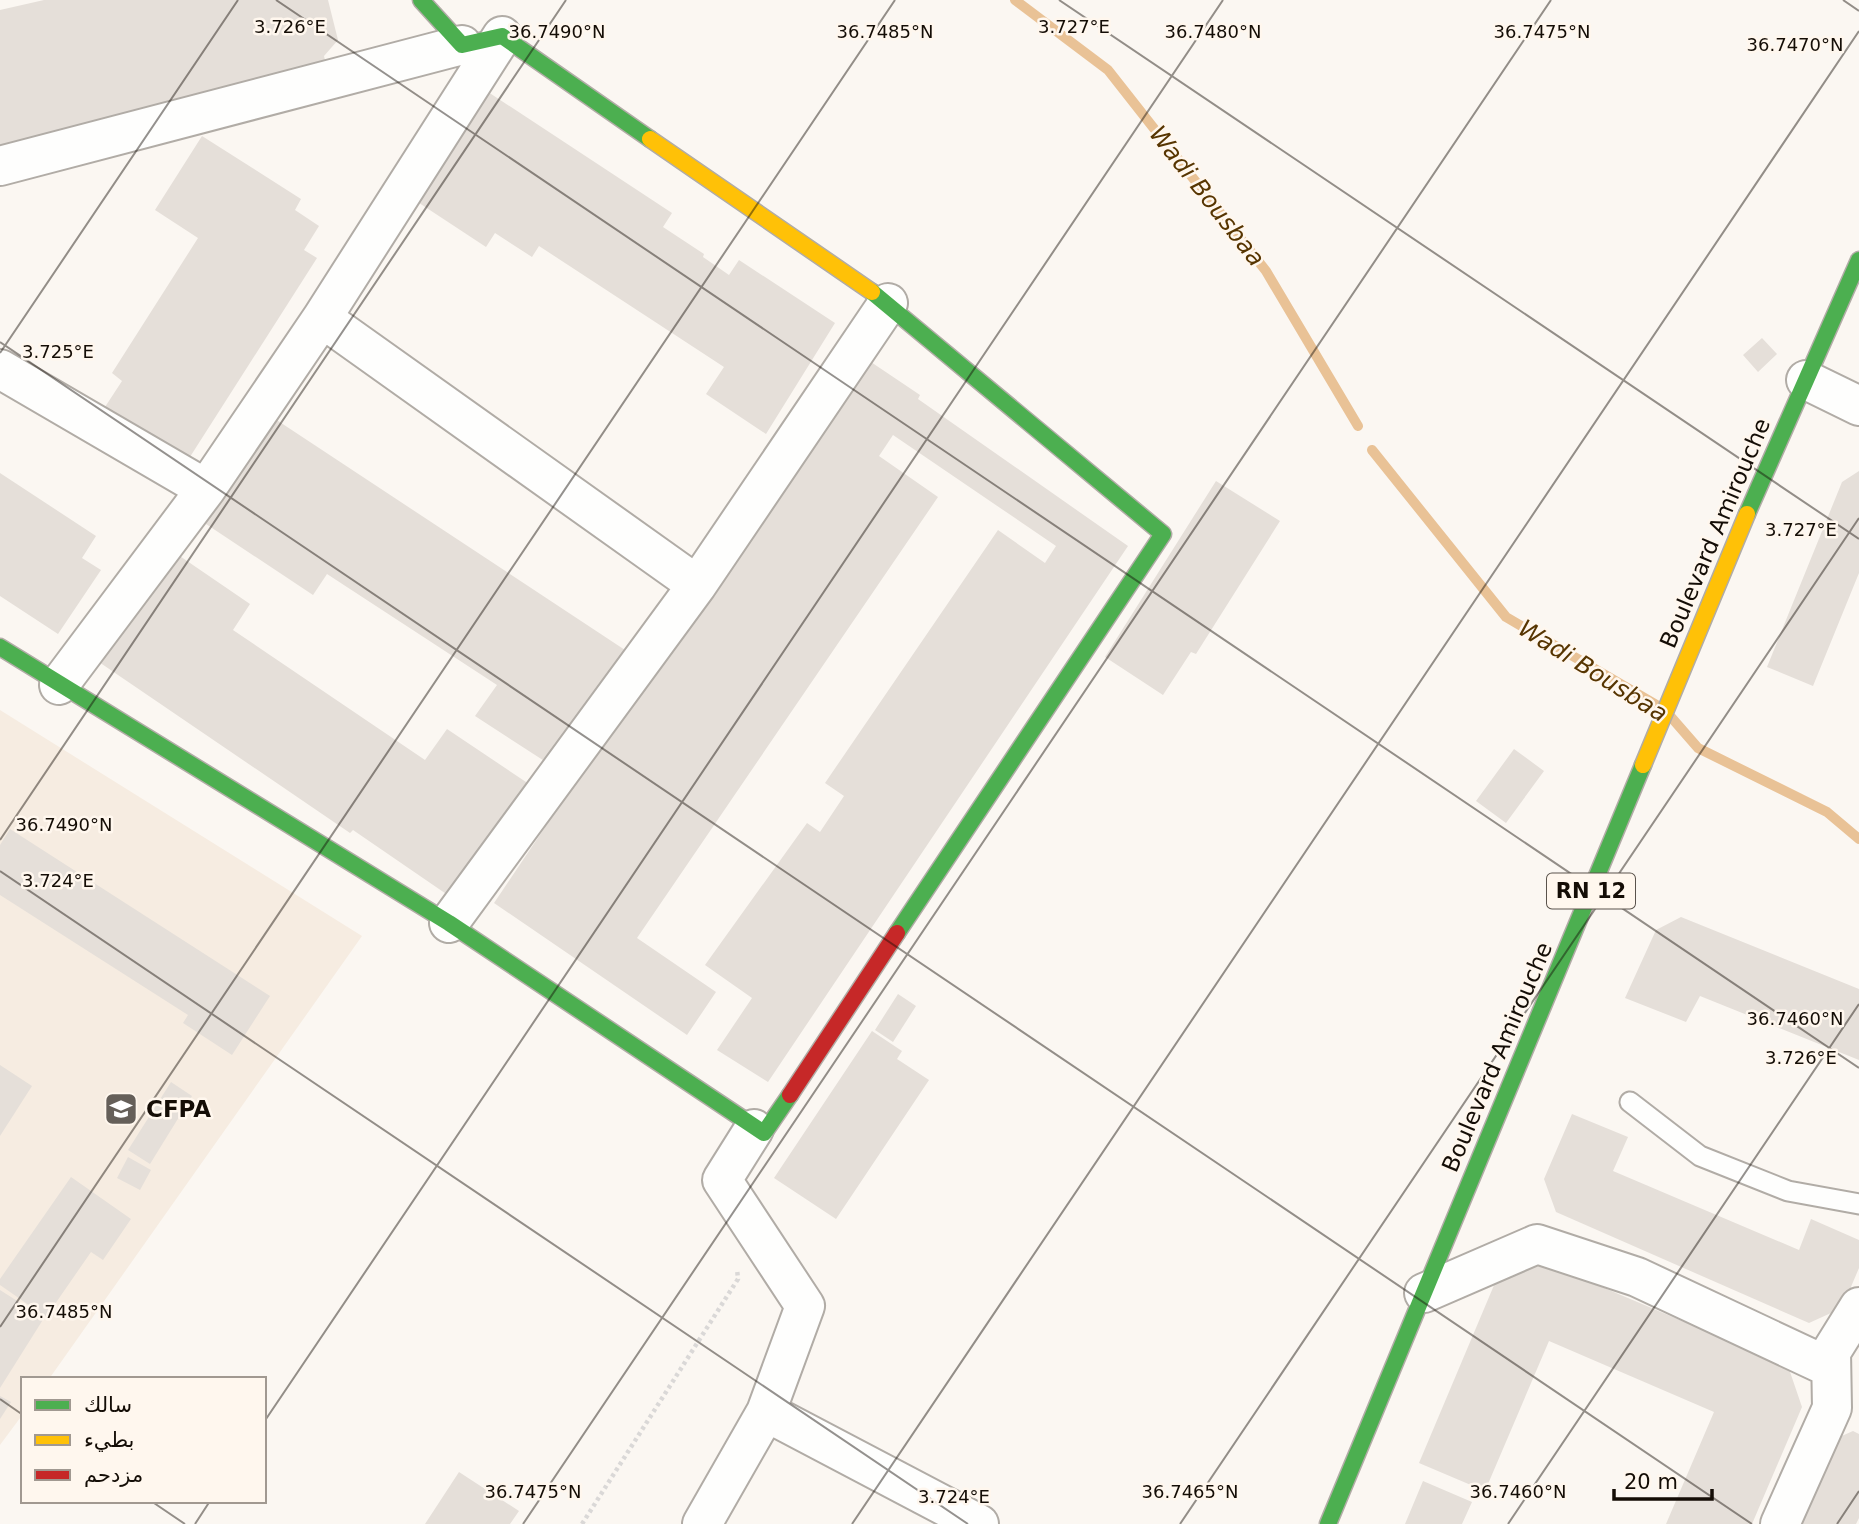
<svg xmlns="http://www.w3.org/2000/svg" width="1859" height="1524" font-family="'DejaVu Sans','Noto Sans Arabic',sans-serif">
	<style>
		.built { fill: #f6ece1 }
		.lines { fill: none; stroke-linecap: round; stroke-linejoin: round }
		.stream { stroke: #e9c296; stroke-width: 10 }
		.building { fill: #e5dfd9 }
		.lane-casing { stroke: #b1aca6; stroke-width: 23 }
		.street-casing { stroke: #b1aca6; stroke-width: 42 }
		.fast-casing { stroke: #b1aca6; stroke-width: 19 }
		.slow-casing { stroke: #b1aca6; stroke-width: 19 }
		.jam-casing { stroke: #b1aca6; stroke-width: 19 }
		.path { stroke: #dad8d7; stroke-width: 4.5; stroke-dasharray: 3.5 3.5; stroke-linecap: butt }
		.lane { stroke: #fefefd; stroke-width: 19 }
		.street { stroke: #fefefd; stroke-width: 38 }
		.fast { stroke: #4caf50; stroke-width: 16 }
		.slow { stroke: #ffc107; stroke-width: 16 }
		.jam { stroke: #c62828; stroke-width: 16 }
		.ticks { fill: none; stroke: #140d06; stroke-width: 2; stroke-opacity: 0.45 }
		.labels { text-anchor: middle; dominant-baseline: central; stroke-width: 5; stroke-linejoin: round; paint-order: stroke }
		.shield { fill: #fff7ee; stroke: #5a534c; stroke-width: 2 }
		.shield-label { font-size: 21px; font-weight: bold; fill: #140d06 }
		.street-label { font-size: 23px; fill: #140d06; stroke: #fff7ee }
		.poi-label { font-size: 23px; font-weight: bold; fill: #140d06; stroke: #fff7ee; text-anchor: start }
		.water-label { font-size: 24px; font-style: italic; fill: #573501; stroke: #fff7ee }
		.ticks-label { font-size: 18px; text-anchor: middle; fill: #140d06; stroke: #fff7ee; stroke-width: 5; stroke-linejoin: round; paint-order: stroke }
	</style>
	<rect width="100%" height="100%" fill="#fbf7f2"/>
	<path class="built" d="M0,710L362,936L49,1379H23V1414L0,1445Z"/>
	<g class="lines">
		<path class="stream" d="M1015,0L1108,70L1266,271L1358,426
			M1372,450L1506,617L1660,707
			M1671,717L1698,748L1827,812L1859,839"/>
	</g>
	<path class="building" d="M44,0H328L338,40L324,56L329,78L0,154V10Z
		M479,86L672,213L663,227L704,254L703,257L729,275L739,260L835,323L766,434L706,394L724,367L539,246L532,257L495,233L486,247L407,195Z
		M202,136L301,199L295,210L319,226L304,250L317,258L188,460L105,407L122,381L112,373L198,238L155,210Z
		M1762,338L1777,354L1758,372L1743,355Z
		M862,356L920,395L918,399L1128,546L768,1082L717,1050L752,998L705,965L807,823L820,832L844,796L825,783L998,530L1045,563L1056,546L893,435L879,456L938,497L637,938L716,992L687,1035L494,903Z
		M263,411L625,650L549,764L475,716L497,685L327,574L313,595L194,516Z
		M1859,471V573L1813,686L1767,667L1842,482Z
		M0,473L96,536L82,558L101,570L58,634L0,596Z
		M1216,481L1280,521L1196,654L1191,652L1163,695L1105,657Z
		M171,550L250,604L233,630L425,760L447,729L532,786L455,900L353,830L350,833L96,660Z
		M1514,749L1544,771L1506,823L1476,801Z
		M10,829L270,996L232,1055L183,1023L188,1015L0,895V845Z
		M1681,917L1859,989V1060L1700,996L1686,1022L1625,998L1656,930Z
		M898,994L916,1006L893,1042L875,1030Z
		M872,1031L902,1051L897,1059L929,1080L836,1219L774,1178Z
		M0,1065L32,1086L0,1136Z
		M171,1082L192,1096L150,1164L128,1150Z
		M1572,1114L1628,1137L1613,1171L1799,1250L1811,1219L1859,1240V1268L1842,1308L1809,1323L1556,1212L1544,1179Z
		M128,1157L151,1170L140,1190L117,1178Z
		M71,1177L131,1219L103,1260L91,1252L46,1317L0,1285V1279Z
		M1536,1259L1788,1366L1802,1407L1752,1524H1666L1714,1412L1549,1341L1485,1491L1419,1463L1500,1271Z
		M0,1290L44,1318L0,1388Z
		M0,1396L11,1402L0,1419Z
		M1853,1431L1859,1434V1518L1856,1524H1791L1826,1443Z
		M459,1472L519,1511L510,1524H425Z
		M1423,1481L1472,1502L1462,1524H1405Z"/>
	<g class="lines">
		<defs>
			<path id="lane" d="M1630,1102L1700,1156L1788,1191L1859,1204"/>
			<path id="street" d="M502,36L322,318L697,585
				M0,166L462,45
				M0,369L206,489
				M1806,380L1859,406
				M59,685L206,489L322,318
				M449,923L697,585L888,303
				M1424,1293L1537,1244L1637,1277L1831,1368
				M766,1412L979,1524
				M702,1524L766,1412L805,1306L722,1180L754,1129
				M1780,1524L1832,1408L1831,1352L1859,1307"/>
			<path id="fast" d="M421,0L462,45L502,36L650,139
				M872,292L1163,534L897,933
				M1747,514L1859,260
				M0,647L449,923L764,1133L790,1095
				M1328,1524L1643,765"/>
			<path id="slow" d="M650,139L872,292
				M1643,765L1747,514"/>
			<path id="jam" d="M790,1095L897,933"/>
		</defs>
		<use href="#lane" class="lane-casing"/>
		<use href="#street" class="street-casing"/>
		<use href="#fast" class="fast-casing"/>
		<use href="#slow" class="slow-casing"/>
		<use href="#jam" class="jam-casing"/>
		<path class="path" d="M582,1524L738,1279L737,1269"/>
		<use href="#lane" class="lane"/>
		<use href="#street" class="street"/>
		<use href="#fast" class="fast"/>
		<use href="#slow" class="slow"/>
		<use href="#jam" class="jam"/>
	</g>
	<path class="ticks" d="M276,0L1859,1068M1059,0L1859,539M1843,0L1859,11M0,342L1752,1524M0,353L238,0M0,840L566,0M0,871L968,1524M0,1327L895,0M0,1399L23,1415M264,1422L1223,0M151,1501L185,1524M195,1524L210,1501M523,1524L1551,0M852,1524L1859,31M1180,1524L1859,518M1508,1524L1859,1004M1837,1524L1859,1491"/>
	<defs>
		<symbol id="university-square" viewBox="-11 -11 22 22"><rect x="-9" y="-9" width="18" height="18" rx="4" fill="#655f59" stroke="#fff7ee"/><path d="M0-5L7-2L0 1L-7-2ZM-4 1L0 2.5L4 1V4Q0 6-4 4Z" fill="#fff"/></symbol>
	</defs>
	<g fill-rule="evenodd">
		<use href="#university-square" x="102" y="1090" width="38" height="38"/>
	</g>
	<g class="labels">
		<rect class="shield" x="1547" y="873.5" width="88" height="35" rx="5"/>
		<g class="shield-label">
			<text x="1591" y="891">RN 12</text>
		</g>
		<g class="street-label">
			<text transform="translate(1715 533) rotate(-67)">Boulevard Amirouche</text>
			<text transform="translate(1497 1057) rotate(-67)">Boulevard Amirouche</text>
		</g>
		<g class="poi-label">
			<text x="146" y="1109">CFPA</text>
		</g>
		<g class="water-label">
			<text transform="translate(1207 196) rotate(52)">Wadi Bousbaa</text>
			<text transform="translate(1593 671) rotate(32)">Wadi Bousbaa</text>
		</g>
	</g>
	<g class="ticks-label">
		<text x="290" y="33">3.726°E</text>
		<text x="1074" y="33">3.727°E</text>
		<text x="885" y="38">36.7485°N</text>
		<text x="1213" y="38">36.7480°N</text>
		<text x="1542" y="38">36.7475°N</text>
		<text x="557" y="38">36.7490°N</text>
		<text x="1795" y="51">36.7470°N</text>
		<text x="58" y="358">3.725°E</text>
		<text x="1801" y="536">3.727°E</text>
		<text x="64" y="831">36.7490°N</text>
		<text x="58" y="887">3.724°E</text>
		<text x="1795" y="1025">36.7460°N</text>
		<text x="1801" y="1064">3.726°E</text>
		<text x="64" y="1318">36.7485°N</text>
		<text x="533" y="1498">36.7475°N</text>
		<text x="1190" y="1498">36.7465°N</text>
		<text x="1518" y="1498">36.7460°N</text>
		<text x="954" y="1503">3.724°E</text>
	</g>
	<rect x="21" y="1377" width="245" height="126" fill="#fff7ee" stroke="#a19991" stroke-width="2"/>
	<rect x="35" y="1400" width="35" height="10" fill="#4caf50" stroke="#a19991" stroke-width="2"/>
	<text x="84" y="1412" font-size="21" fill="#140d06">سالك</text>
	<rect x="35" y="1435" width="35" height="10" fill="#ffc107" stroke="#a19991" stroke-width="2"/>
	<text x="84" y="1447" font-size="21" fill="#140d06">بطيء</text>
	<rect x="35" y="1470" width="35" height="10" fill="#c62828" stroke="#a19991" stroke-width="2"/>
	<text x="84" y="1482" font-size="21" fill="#140d06">مزدحم</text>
	<path d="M1614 1489v10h98v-10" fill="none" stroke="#140d06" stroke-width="3.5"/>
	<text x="1624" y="1489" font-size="21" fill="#140d06" stroke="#fff7ee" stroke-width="5" paint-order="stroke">20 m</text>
</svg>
